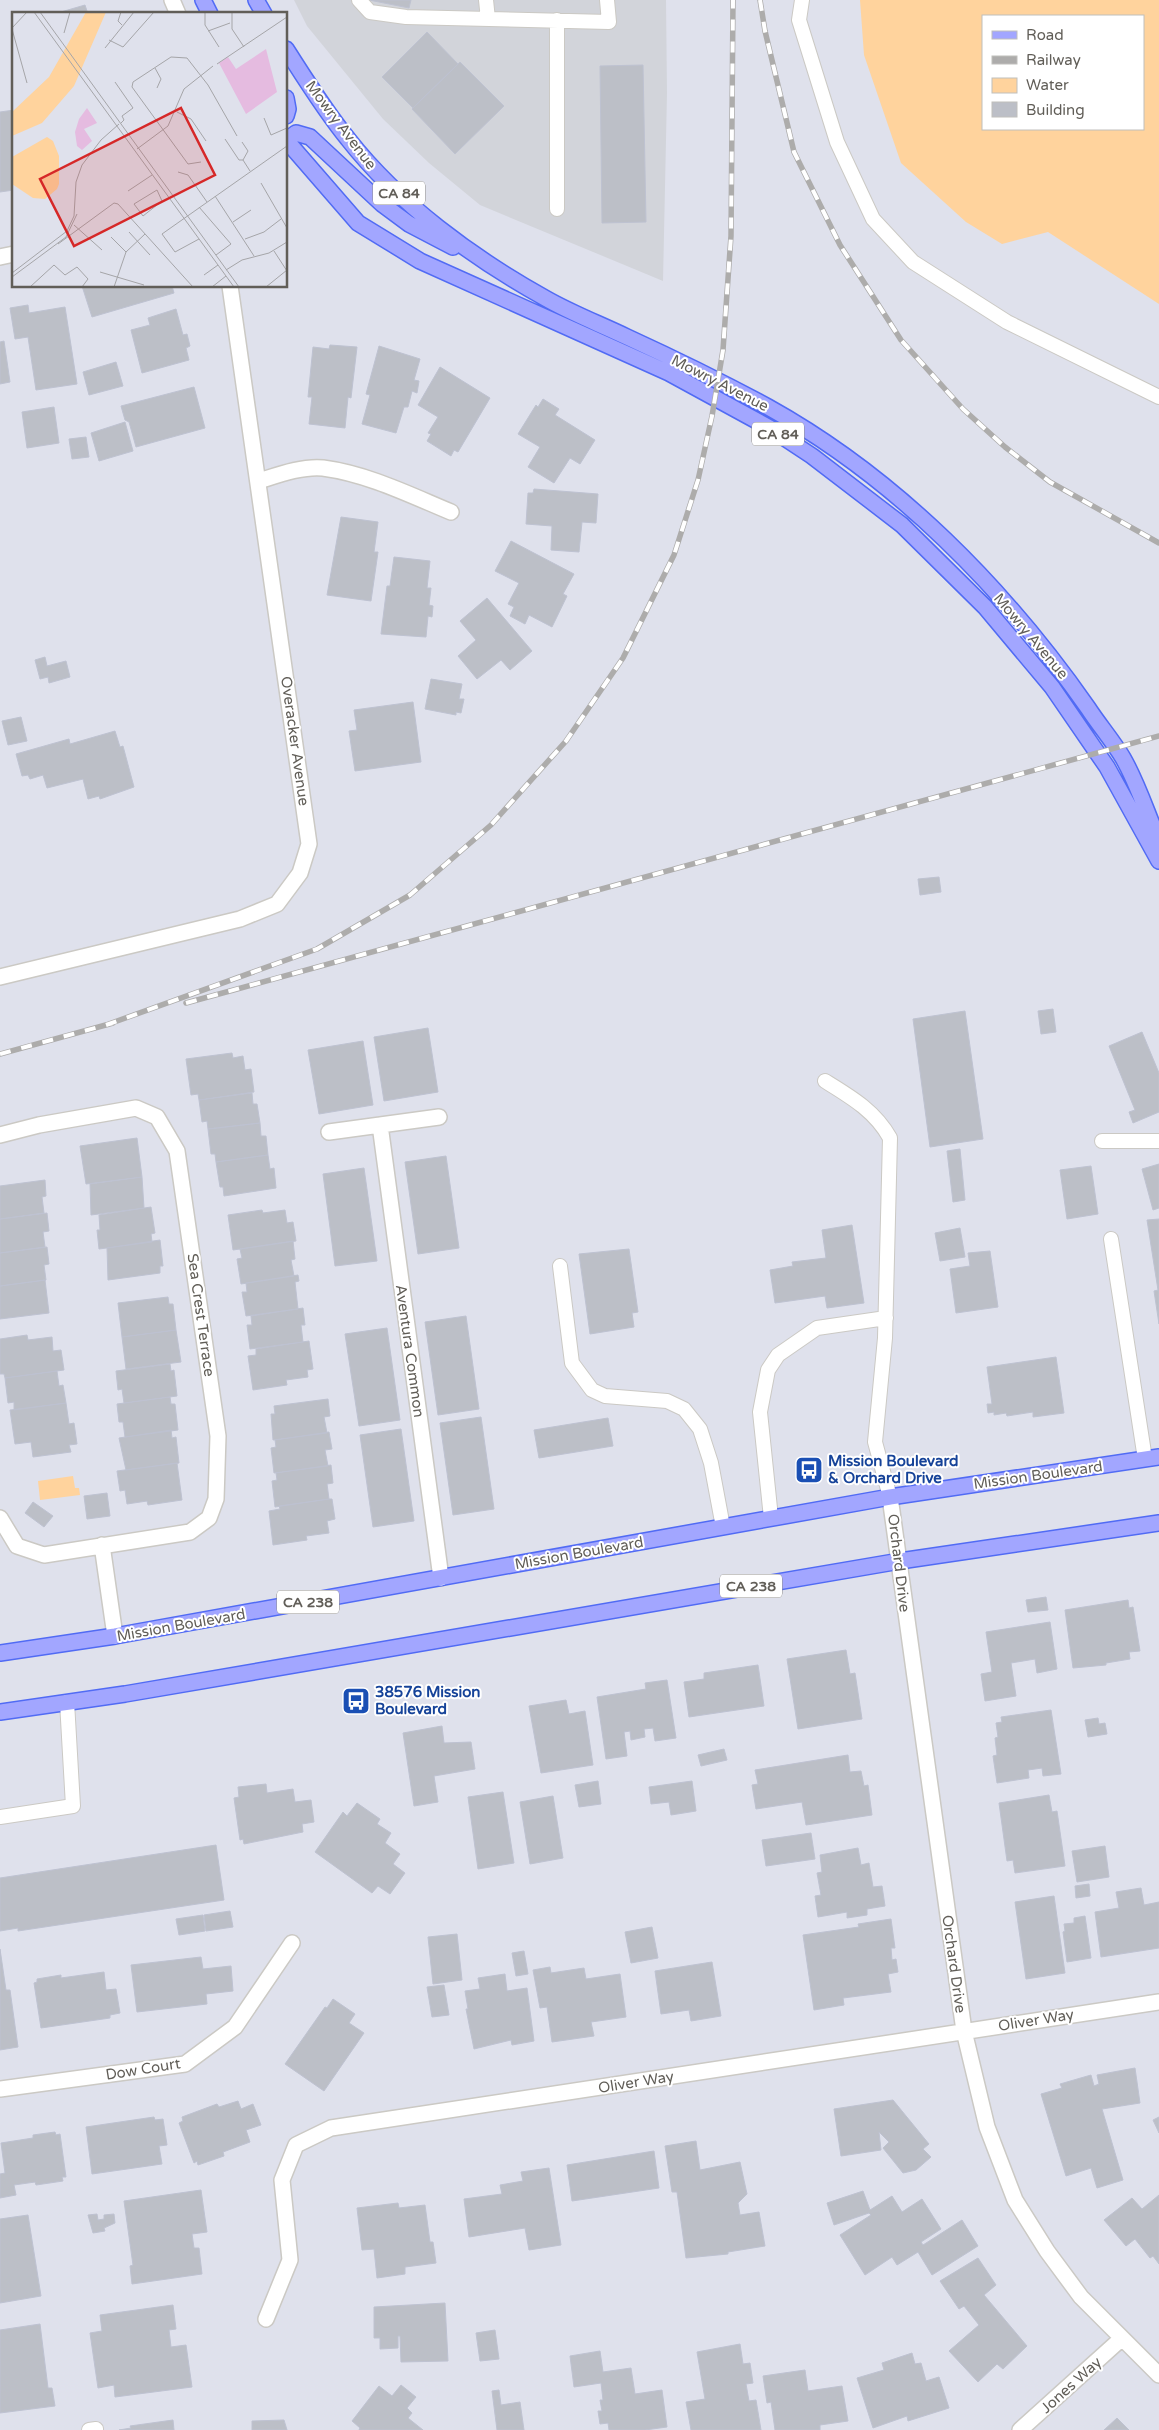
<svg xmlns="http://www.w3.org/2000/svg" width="1159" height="2430" font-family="'Varela Round',sans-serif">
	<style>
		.industrial { fill: #d2d4da }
		.water { fill: #ffd39d; fill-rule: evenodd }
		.building { fill: #bcbfc7; stroke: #bec2d1 }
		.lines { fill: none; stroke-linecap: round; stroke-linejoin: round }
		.lane-casing { stroke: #cbc9c4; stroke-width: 16 }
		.street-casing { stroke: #cbc9c4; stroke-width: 18 }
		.primary-casing { stroke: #516bf4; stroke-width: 18 }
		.lane { stroke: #fff; stroke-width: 14 }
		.street { stroke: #fff; stroke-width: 15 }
		.primary { stroke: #a2a6ff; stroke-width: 15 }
		.rail-casing { stroke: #adacab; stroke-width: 5.5 }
		.rail { stroke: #fff; stroke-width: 4; stroke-dasharray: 11; stroke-linecap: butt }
		.labels { text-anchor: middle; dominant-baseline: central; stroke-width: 4; stroke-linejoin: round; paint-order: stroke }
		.shield { fill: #fff; stroke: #908e8a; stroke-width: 1 }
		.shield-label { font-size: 14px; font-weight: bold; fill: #615e58 }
		.street-label { font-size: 15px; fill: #615e58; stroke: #fff }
		.transit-label { font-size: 15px; font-weight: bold; fill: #164399; stroke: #fff; text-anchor: start }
		.inset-road { fill: none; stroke: #a5a5a8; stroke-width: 1 }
		.view { fill: #d62828; fill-opacity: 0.15; stroke: #d62828; stroke-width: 2.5 }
		.inset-edge { fill: none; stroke: #615e58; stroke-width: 2.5 }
	</style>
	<rect width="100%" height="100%" fill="#dfe1ec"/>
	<path class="industrial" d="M294,0H666L667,93L663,281L480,205L429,163L383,119L307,26Z"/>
	<path class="water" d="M860,0H1159V304L1048,232L1002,244L966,222L901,163L864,55ZM983,16H1143V129H983Z
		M73,1476L75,1488H79L80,1495L40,1500L38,1481Z"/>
	<path class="building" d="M369,0H411L409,8Z
		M85,5L88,14H54Z
		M427,32L458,64L413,108L382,77Z
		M460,62L504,106L455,154L412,109Z
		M643,65L646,222L602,223L600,66Z
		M14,110V190L0,192V112Z
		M82,286H172L174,293L92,317Z
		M28,305L29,313L65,307L77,384L36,390L28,337L15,339L10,308Z
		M176,309L183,335L187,334L190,346L186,348L189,360L142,373L131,330L150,325L148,318Z
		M4,341L10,382L0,384V342Z
		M330,345L357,347L351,398L348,397L345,428L309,424L312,397H308L313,347L329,349Z
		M379,346L420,359L414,380L419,381L417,393L412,391L408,407H404L396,433L362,424L370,395L366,394Z
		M116,362L123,386L89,395L83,372Z
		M440,367L490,398L458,452L454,450L451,456L427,441L431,434L428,433L438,417L418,405Z
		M194,387L205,428L136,447L129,422L125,420L121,406Z
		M543,399L559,409L555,415L595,440L580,464L570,458L554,483L528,467L540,447L518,434L536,405L538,407Z
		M54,407L59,443L27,448L22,412Z
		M125,422L133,451L99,461L91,433Z
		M86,437L89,457L72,459L69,439Z
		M534,489L598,494L596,523L582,522L579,552L551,550L552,526L526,524L528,493H533Z
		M341,517L378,522L374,552H378L371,601L327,595Z
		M511,541L574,574L563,594L567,596L552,627L529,615L525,624L510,616L514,607L508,604L519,583L495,571Z
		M394,557L430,561L427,588H431L429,605L433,606L432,617L428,616L426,637L381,634L387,586H390Z
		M487,598L532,651L510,670L501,660L477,679L458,656L476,640L460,621Z
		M45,657L47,666L66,661L70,677L49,683L48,677L40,679L35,660Z
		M431,679L462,684L459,699H464L461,713L456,712V715L425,709Z
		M413,702L421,762L355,771L349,731L357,730L354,710Z
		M21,717L27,741L8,745L2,721Z
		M115,731L120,747L123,746L134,787L100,799L99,796L88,799L83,779L47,788L43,775L30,779L28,775L22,776L16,754L69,739L70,744Z
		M939,877L941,892L920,895L918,879Z
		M1053,1009L1056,1032L1041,1034L1038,1011Z
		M965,1011L983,1139L930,1147L913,1019Z
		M428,1028L438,1092L384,1101L374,1037Z
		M1142,1032L1159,1073V1112L1133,1123L1129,1112L1135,1110L1109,1046Z
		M363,1041L373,1105L319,1114L308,1050Z
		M232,1053L233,1058L243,1056L245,1070L251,1069L254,1092L199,1100L198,1094L191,1095L186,1059Z
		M252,1093L253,1104H257L260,1123L208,1129L207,1121L202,1122L199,1100Z
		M260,1123L261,1136H266L268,1155L216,1162L215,1154H211L208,1129Z
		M137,1138L142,1177L86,1184L80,1146Z
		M960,1149L965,1200L953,1202L947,1151Z
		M268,1155L270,1169L274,1168L276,1188L224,1196L223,1187H220L216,1162Z
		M446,1156L459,1248L418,1254L405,1162Z
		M1159,1164V1208L1153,1210L1142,1169Z
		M1091,1166L1098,1214L1067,1219L1060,1170Z
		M364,1168L377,1261L335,1266L323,1174Z
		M142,1177L144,1208L91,1215L90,1184Z
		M45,1180L46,1196L42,1197L44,1213L0,1219V1186Z
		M151,1207L155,1233L151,1234L152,1242L99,1249L97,1230H100L99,1215Z
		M262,1210L263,1213L285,1210L287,1223L293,1222L296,1241L233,1250L228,1215Z
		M47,1213L49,1231L43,1232L45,1247L0,1253V1219Z
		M1159,1219V1324L1154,1291L1158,1290L1147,1220Z
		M852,1225L864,1303L827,1308L825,1296L775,1303L770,1270L793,1266L792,1262L826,1258L822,1230Z
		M960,1228L965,1257L940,1261L935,1233Z
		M160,1240L163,1266H160V1273L108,1280L107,1248Z
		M293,1241L295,1259L291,1260L294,1276L241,1284L237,1259L242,1258L240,1249Z
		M47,1247L49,1264L44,1265L46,1280L0,1286V1253Z
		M629,1249L638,1312L632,1313L634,1327L590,1334L579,1254Z
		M990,1251L998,1307L956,1313L950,1269L970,1266L968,1253Z
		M298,1275L299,1281L295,1282L298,1309L246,1316L242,1292H247L246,1283Z
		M45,1280L49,1313L0,1319V1286Z
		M168,1297L169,1304H173L176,1330L122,1337L118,1303Z
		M303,1308L305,1325H301L303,1342L250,1349L247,1325H252L251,1316Z
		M466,1316L479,1409L438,1415L425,1322Z
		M387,1328L400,1420L359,1426L345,1334Z
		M176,1330L181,1362L126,1369L122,1337Z
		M27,1335L28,1340L52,1337L53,1351L61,1350L64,1370L5,1378L4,1374H0V1339Z
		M309,1341L313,1369L307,1370L308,1377L286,1380L287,1385L253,1390L248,1356L256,1355V1349Z
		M1056,1357L1064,1413L1033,1417V1412L1007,1416L1006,1413L994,1415V1412L988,1413L987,1404H992L987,1367Z
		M170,1364L171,1371L174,1370L177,1396L124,1403L122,1389L118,1390L116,1371Z
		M57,1371L59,1386L63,1385L66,1403L14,1410V1402L8,1403L5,1378Z
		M170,1397L171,1404H175L178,1430L125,1437L123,1422H119L117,1404Z
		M328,1399L330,1416L324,1417L327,1433L273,1440L271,1414H275L274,1406Z
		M66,1403L69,1424L74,1423L77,1444L69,1445L71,1452L33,1457L31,1442L15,1444L10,1410Z
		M481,1417L494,1509L453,1515L440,1423Z
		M608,1418L613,1446L539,1458L534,1430Z
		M401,1429L414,1521L373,1527L360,1435Z
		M171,1430L172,1438L176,1437L179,1463L126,1470L119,1438Z
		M329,1432L332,1449L325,1450L328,1466L274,1473L271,1448L276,1447L275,1440Z
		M177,1463L182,1500L148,1505L147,1501L127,1504L125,1490L120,1491L117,1471Z
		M331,1465L333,1483L327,1484L329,1499L275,1507L272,1481L277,1480L276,1473Z
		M107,1493L110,1516L87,1519L84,1496Z
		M329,1499H332L335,1519L327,1521L329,1533L306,1536L307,1540L273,1545L269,1511L280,1509L279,1506Z
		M33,1502L53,1516L44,1527L25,1513Z
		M1046,1597L1048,1610L1028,1612L1026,1600Z
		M1128,1600L1129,1608L1133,1607L1140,1651L1129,1652L1130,1659L1106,1663V1665L1073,1668L1065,1610Z
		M1050,1622L1057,1669L1037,1673L1035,1659L1011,1663L1016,1696L985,1701L981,1674L992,1672L986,1632Z
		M846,1650L850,1674L855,1673L862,1719L798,1729L787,1659Z
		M758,1665L764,1706L689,1717L684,1682L704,1679V1673Z
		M667,1680L676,1738L655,1741L653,1728L644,1729L645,1737L631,1740L630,1731L624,1732L627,1756L606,1759L597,1697L646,1689L645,1683Z
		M566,1700L569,1714L585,1711L593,1765L541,1773L529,1706Z
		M1051,1710L1061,1774L1043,1776L1042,1768L1028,1770L1029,1778L997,1783L993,1756L997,1755L995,1738L998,1737L996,1723L1002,1722L1001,1717Z
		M1098,1718L1099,1724L1105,1723L1107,1734L1088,1737L1085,1720Z
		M442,1726L444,1743L471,1742L475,1769L434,1776L438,1802L414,1806L403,1733Z
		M724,1749L727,1760L701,1766L698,1755Z
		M848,1755L850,1772L861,1771L864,1786L868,1785L872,1815L806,1825L802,1802L756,1809L752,1785L758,1784L755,1770Z
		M598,1781L601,1804L579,1807L575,1785Z
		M692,1781L696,1811L671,1815L669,1802L651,1804L649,1787Z
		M266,1784L267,1793L293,1789L295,1802L311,1800L314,1822L302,1824L303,1832L244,1844L243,1839L240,1840L234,1798L239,1797L238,1787Z
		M503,1792L514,1863L478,1869L468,1797Z
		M1049,1795L1052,1812L1057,1811L1065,1866L1015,1873L1013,1860L1007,1861L999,1803Z
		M553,1796L563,1858L530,1864L520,1802Z
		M357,1803L380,1819L377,1824L391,1833L385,1843L400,1854L393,1864L405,1873L390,1894L378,1886L372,1893L315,1852L343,1812L347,1816Z
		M811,1833L815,1859L766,1866L762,1840Z
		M216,1845L224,1900L18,1931V1928L0,1931V1878Z
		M1105,1846L1109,1877L1077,1882L1072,1851Z
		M858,1848L861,1865L869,1863L873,1887L882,1886L885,1906L867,1909V1915L847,1918V1912L818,1917L815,1896L821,1895L817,1873L822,1872L820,1855Z
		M1089,1884L1090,1896L1076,1898L1075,1886Z
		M1141,1888L1144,1905L1159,1902V1948L1101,1957L1095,1912L1119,1908L1116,1892Z
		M1054,1896L1065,1973L1026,1979L1015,1902Z
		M230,1911L233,1927L206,1931L204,1915Z
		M203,1915L205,1931L179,1935L176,1919Z
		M1085,1916L1091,1958L1067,1962L1063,1932L1065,1931L1064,1924L1074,1923V1918Z
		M891,1919L895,1948H891L892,1960L896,1959L898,1972L888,1974L891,1992L843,1998L844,2005L814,2010L803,1935L859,1927L858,1924Z
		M652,1927L658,1958L631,1963L625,1932Z
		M457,1934L462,1980L433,1984L428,1937Z
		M0,1949L6,1990H10L18,2047L0,2050Z
		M524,1951L528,1974L516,1976L512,1953Z
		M201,1957L203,1969L231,1966L233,1991L206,1994L207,2004L137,2012L131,1965Z
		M712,1962L721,2016L691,2021L689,2010L661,2014L655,1971Z
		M550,1967L551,1973L584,1968L586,1979L620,1974L626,2017L591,2022L594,2036L552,2042L547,2007L540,2008L533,1970Z
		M104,1972L106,1990L116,1989L120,2013L110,2015V2018L41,2028L34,1983L37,1982V1979L61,1975V1978Z
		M505,1974L507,1991L527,1988L534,2041L512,2045L511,2040L474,2049L466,2009H468L465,1991L480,1989L478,1978Z
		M444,1985L449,2015L432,2017L427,1987Z
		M333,1999L355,2014L349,2023L364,2033L324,2091L285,2064L325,2007L327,2008Z
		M1135,2068L1140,2103L1102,2109L1123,2180L1097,2188L1091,2168L1066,2176L1041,2094L1062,2088L1060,2084L1091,2075L1094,2086L1099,2084L1097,2075Z
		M893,2100L929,2144L923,2149L931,2157L916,2170L903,2173L883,2148L889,2142L879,2132L881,2150L841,2156L834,2109Z
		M238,2101L241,2109L253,2104L261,2125L246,2130L250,2142L223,2152L224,2156L198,2165L197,2161L194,2163L179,2123L183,2121L182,2117L217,2104L219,2107Z
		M154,2117L155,2120L163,2119L167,2145L159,2146L162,2164L92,2174L86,2127Z
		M1159,2117V2133L1153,2120Z
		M55,2132L56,2135L60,2134L66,2177H62L63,2181L36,2185L35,2182L14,2185L16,2195L0,2198V2174L5,2173L1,2143L33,2138V2135Z
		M696,2141L700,2170L740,2162L747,2194L738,2203L740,2215L759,2212L765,2246L728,2252V2254L686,2258L677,2192H672L665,2146Z
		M654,2151L659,2188L572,2201L567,2165Z
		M549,2168L561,2245L529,2250L525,2228L469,2237L464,2199L502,2194L500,2185L523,2181L521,2172Z
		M201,2190L207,2232L192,2234L194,2248H199L202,2274L132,2284L130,2266L133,2265L124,2201Z
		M863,2191L870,2210L892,2196L902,2212L922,2199L941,2229L921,2242L923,2245L962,2220L978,2246L932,2275L918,2252L897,2265L892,2257L865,2275L840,2235L871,2215L869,2213L834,2225L827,2203Z
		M1159,2195V2264L1153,2256L1150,2258L1135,2239L1126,2246L1104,2220L1132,2198L1142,2209Z
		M398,2203L399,2208L425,2205L430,2242H433L436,2263L405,2267V2274L377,2278L374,2249L362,2250L357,2208Z
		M97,2214L98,2220L104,2219V2215L114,2214L115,2223L104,2228L105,2231L93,2233L88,2215Z
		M28,2215L41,2296L0,2303V2219Z
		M978,2258L996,2285L984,2295L1027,2346L1003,2369L997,2364L978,2382L949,2351L979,2325L964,2306L959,2309L940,2281Z
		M445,2303L448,2361L401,2362L400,2336H398V2348L380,2349V2338H374V2307Z
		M173,2305L176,2329L169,2330L171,2347L186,2345L192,2387L115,2397L114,2385L98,2388L90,2333L102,2331L100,2315Z
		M40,2324L48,2388H52L55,2406L0,2413V2330Z
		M495,2330L499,2359L480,2361L476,2333Z
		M740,2344L743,2364L750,2363L753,2383L746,2384L749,2401L756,2400L761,2430H691L686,2402L705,2399L697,2352Z
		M600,2351L603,2372L631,2368L635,2394L662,2390L667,2427L645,2430H609L608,2423L600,2424L598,2411H602L600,2400H603L601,2383L574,2387L570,2356Z
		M912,2353L915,2364L921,2363L926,2381L939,2377L949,2408L908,2421L907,2416L873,2428L857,2378L884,2370L882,2363Z
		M805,2370L808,2391L842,2386L848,2421L820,2425V2430H775L771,2402L767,2403L763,2376Z
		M401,2385L416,2397L407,2408L412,2413L408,2418L423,2430H359L360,2428L352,2421L379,2386L392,2396Z
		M499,2390L501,2405L520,2402L524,2430H497L492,2391Z
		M1117,2418L1129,2430H1104Z
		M173,2420L174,2430H119L131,2428L130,2426Z
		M284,2420L287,2430H252V2421Z"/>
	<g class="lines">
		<defs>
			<path id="lane" d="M359,0L370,12L406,17L609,22L607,0
				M486,0L488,19
				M802,0L799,20L837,142L873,219L913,262L1007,322L1159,397
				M557,209V20
				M825,1081C851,1097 875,1111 890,1138L885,1338L875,1442L890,1497
				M1102,1141H1159
				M1111,1239L1145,1459
				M560,1266L572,1363L592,1390L605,1396L667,1401L684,1409L700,1429L711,1463L723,1527
				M771,1518L760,1412L768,1370L778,1355L817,1328L886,1318
				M0,1817L73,1806L67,1702
				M89,2430L96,2429"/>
			<path id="street" d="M172,0L178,14
				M0,257L14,254
				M259,481C278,475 302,466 323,468C368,474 410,495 451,512
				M0,977L240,919L277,904L300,873L309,844L230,286
				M380,1125L441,1578
				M329,1132L439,1117
				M0,1135L39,1125L136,1108L157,1117L177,1151L218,1436L216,1499L209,1518L190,1532L44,1555L17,1546L0,1518
				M890,1497L964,2031L987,2127L1015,2200L1047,2251L1081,2297L1159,2375
				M102,1545L115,1636
				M0,2089L185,2064L235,2027L292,1943
				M266,2319L290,2260L282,2180L296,2145L331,2128L1159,2002
				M1020,2430L1121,2339"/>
			<path id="primary" d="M203,0L210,14
				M256,0L264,14
				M286,49C306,80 325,111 348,139C399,204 473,258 545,298C571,313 600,324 627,337C675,359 722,382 768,407C896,478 1005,589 1088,708C1099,725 1113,741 1123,758C1138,784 1147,814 1159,841
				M286,98L288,109L286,116
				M286,140L358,223L420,261L669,373L768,427L812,456L902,525L985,607L1052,687L1107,767L1159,861
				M287,140L296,133L310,137L382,204L409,224L453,247
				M0,1653L115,1636L890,1497L1159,1457
				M0,1712L125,1694L900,1561L1159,1523"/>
		</defs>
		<use href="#lane" class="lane-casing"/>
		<use href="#street" class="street-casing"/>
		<use href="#primary" class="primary-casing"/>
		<use href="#lane" class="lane"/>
		<use href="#street" class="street"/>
		<use href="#primary" class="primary"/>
		<defs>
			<path id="rail" d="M760,0L765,31L794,152L840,245L901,340L963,409L1005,447L1050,482L1159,543
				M186,1003L1159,736
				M106,1025L317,949L410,895L491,825L566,741L623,658L674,555L698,480L712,416L723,350L731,236L733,0
				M0,1054L113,1023"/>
		</defs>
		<use href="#rail" class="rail-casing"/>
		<use href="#rail" class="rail"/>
	</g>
	<defs>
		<symbol id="bus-square" viewBox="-11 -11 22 22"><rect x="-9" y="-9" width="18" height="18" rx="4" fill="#1a4fb4" stroke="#fff"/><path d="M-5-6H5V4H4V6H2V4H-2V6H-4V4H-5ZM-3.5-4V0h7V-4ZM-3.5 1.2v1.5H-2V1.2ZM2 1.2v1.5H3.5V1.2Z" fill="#fff"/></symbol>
	</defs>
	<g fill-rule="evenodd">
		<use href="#bus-square" x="793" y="1454" width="32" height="32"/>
		<use href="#bus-square" x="340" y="1685" width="32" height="32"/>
	</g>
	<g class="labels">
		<g class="shield">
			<rect x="373" y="181.5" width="52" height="23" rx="4"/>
			<rect x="752" y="422.5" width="52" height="23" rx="4"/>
			<rect x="720" y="1574.5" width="62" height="23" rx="4"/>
			<rect x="277" y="1590.5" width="62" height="23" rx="4"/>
		</g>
		<g class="shield-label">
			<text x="399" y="193">CA 84</text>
			<text x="778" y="434">CA 84</text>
			<text x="751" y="1586">CA 238</text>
			<text x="308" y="1602">CA 238</text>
		</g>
		<g class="street-label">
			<text transform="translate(341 125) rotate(53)">Mowry Avenue</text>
			<text transform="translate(720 383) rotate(27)">Mowry Avenue</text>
			<text transform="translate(1031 636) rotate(50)">Mowry Avenue</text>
			<text transform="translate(295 741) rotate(82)">Overacker Avenue</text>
			<text transform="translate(201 1315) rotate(82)">Sea Crest Terrace</text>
			<text transform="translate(410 1351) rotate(82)">Aventura Common</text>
			<text transform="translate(1038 1475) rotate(-8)">Mission Boulevard</text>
			<text transform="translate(579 1553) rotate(-10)">Mission Boulevard</text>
			<text transform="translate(899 1563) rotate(83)">Orchard Drive</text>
			<text transform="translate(181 1625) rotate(-10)">Mission Boulevard</text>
			<text transform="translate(954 1964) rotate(82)">Orchard Drive</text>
			<text transform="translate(1036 2020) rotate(-9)">Oliver Way</text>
			<text transform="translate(143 2069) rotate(-9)">Dow Court</text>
			<text transform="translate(636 2082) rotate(-9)">Oliver Way</text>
			<text transform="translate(1071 2385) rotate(-42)">Jones Way</text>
		</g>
		<g class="transit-label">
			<text x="828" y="1461">Mission Boulevard<tspan x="828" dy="17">&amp; Orchard Drive</tspan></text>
			<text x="375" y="1692">38576 Mission<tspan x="375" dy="17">Boulevard</tspan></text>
		</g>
	</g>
	<g transform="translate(12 12)">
		<rect width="275" height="275" fill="#dfe1ec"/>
		<path d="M254,37L265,80L234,102L207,51L216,45L224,57ZM75,96L85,111L72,117L80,129L70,138L65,134L63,120L67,107Z" fill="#e5bbe0"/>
		<path d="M74,0H94L62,74L30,111L0,124V100L37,65ZM35,125L41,129L47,144V172L45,177L33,187L21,186L0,172V145Z" fill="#ffd39d"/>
		<path class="inset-road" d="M22,0L222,275M28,0L227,275M109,0L106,9L110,13M193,0V13L207,35M220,0V17L232,35M0,16L15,0M0,17L15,71M196,19L218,11M52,21L58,0M97,28L111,35L142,0M93,36L122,0M205,52L275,5M143,56L149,67L145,76M103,70L121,96L110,104L112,108L109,111M165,100L179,107L194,129M252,106L259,123L275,116M213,127L227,148H231M230,130L236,139L231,148L238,159M125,137L156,114L172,77L201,54M189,150L176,152L120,75L121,70L159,45L175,46L196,73L225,124M166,160L176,163L195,190M249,171L275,216M145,178L150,189L131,204L122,192ZM116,179L140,163M203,184L242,244M187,195L219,232L204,243M221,210L239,198M62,213L90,238M117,220L138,243M99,225L114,240M187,227L163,240L150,222L275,134M233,227L252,220L269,207M46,232L102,191L106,192L181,275M262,239L275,259M214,258L230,248L257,241L275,230M88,260L132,273M0,261L55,219L62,204L64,170L70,153L89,128L107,112M192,263L206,253M0,265L54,225L65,202M18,275L42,253L53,263L65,255L76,267L70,275M102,275L114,240L133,222M200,275L214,264M254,275L275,258"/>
		<path class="view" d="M169,96L203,163L62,234L28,167Z"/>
		<rect width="275" height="275" class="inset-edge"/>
	</g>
	<rect x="982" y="15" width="162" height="115" fill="#ffffff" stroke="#c0bfbc"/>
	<rect x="992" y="31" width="25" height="8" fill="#a2a6ff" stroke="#c0bfbc"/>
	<text x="1026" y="40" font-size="15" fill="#615e58">Road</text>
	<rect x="992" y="56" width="25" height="8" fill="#adacab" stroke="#c0bfbc"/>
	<text x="1026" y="65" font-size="15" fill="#615e58">Railway</text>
	<rect x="992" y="78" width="25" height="15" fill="#ffd39d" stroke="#c0bfbc"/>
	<text x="1026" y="90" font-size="15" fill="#615e58">Water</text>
	<rect x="992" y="102" width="25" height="15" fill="#bcbfc7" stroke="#c0bfbc"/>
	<text x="1026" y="115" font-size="15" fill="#615e58">Building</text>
</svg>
